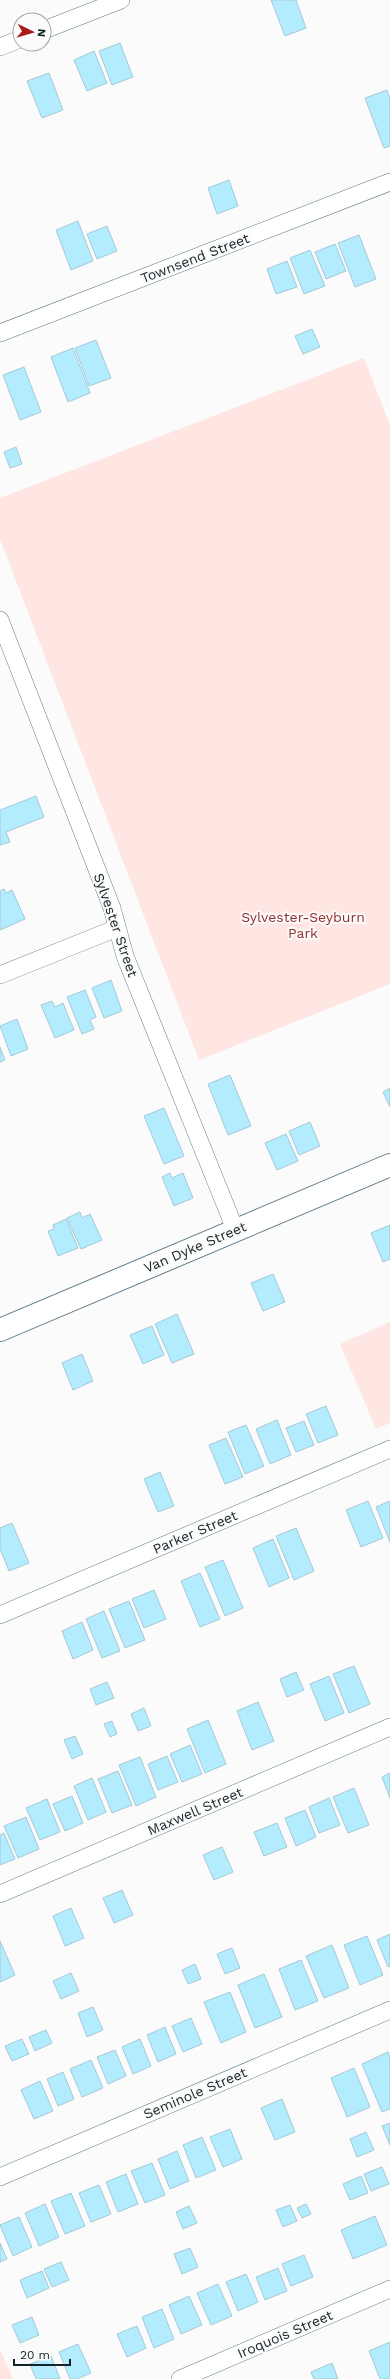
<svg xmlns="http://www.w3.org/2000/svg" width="390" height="2379" font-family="'Work Sans',sans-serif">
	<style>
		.green { fill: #ffe6e3 }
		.building { fill: #b4ecff; stroke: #a5c9d5 }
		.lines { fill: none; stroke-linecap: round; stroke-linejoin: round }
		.street-casing { stroke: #5b7c88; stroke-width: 18 }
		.secondary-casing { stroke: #5b7c88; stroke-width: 24 }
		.street { stroke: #fff; stroke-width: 17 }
		.secondary { stroke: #fff; stroke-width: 22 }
		.labels { text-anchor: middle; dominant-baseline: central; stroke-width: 4; stroke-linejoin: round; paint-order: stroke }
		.street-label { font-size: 14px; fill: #162428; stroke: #fbfbfb }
		.park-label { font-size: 14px; fill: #93302b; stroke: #fbfbfb }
	</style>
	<rect width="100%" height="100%" fill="#fbfbfb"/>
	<path class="green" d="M364,358L390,425V984L199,1060L0,539V498Z
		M390,1322V1423L376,1429L340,1344Z
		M0,2349L13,2379H0Z"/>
	<path class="building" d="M271,0H296L306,28L285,36Z
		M120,43L133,77L112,85L99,51Z
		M94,51L107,83L87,91L74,60Z
		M49,73L63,110L42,118L27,81Z
		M387,90L390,99V146L384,148L365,98Z
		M229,180L238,206L217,214L208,188Z
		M78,221L93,261L71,270L56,230Z
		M107,226L117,251L97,259L87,234Z
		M359,235L376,279L355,287L338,243Z
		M335,244L346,271L326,279L315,252Z
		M310,250L325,286L304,294L290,258Z
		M287,261L297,287L276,294L267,269Z
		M312,329L320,347L303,354L295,336Z
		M96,340L111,378L89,386L75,348Z
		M73,348L90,393L68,402L51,357Z
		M24,367L41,412L20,420L3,375Z
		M16,447L22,464L10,468L4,452Z
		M36,796L44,817L6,832L10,842L0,845V810Z
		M4,889L6,893L12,890L25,919L0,930V891Z
		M111,980L122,1011L104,1018L92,988Z
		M85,990L96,1017L90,1020L94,1029L82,1034L67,997Z
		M52,1001L55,1007L63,1003L74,1030L55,1038L41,1005Z
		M17,1019L28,1049L11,1056L0,1026Z
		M0,1047L5,1060L0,1062Z
		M230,1075L251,1126L228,1135L208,1084Z
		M390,1088V1107L383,1092Z
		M164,1108L184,1156L164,1164L144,1116Z
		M310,1122L320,1146L299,1155L289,1131Z
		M286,1134L298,1161L277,1170L265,1143Z
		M170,1173L172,1178L183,1173L193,1198L174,1206L162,1177Z
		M80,1212L82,1218L90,1214L102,1240L81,1249L67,1218Z
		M66,1219L78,1248L58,1256L48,1231L54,1229L53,1225Z
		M390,1225V1259L383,1262L371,1233Z
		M273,1274L285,1302L263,1311L251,1283Z
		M177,1314L194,1354L172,1363L155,1324Z
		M152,1326L164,1355L143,1364L130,1335Z
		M82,1354L93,1381L73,1390L62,1363Z
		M326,1406L338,1435L318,1443L306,1414Z
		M277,1420L291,1455L270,1464L256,1429Z
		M304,1421L314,1445L296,1452L286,1428Z
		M246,1425L264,1466L245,1474L228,1432Z
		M226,1438L243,1477L225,1484L209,1445Z
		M160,1472L174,1506L158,1512L144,1479Z
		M368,1501L383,1538L361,1547L346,1510Z
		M390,1501V1542L376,1507Z
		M12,1523L29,1563L9,1571L0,1549V1528Z
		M296,1528L314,1571L294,1580L276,1536Z
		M273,1539L289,1578L269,1587L253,1548Z
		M223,1560L243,1608L225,1616L205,1567Z
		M200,1573L220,1619L200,1627L181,1581Z
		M154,1590L166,1619L144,1628L132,1599Z
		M129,1601L145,1640L125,1648L109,1609Z
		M104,1611L120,1651L102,1658L86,1619Z
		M82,1622L93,1650L73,1659L62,1631Z
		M354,1666L370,1704L349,1713L333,1674Z
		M296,1672L304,1690L287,1697L280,1679Z
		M329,1676L344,1713L325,1721L310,1684Z
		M107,1682L114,1698L96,1705L90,1689Z
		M258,1702L274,1741L252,1750L237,1711Z
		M144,1708L151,1726L138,1731L131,1714Z
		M208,1720L226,1764L205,1773L187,1729Z
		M112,1721L117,1734L110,1737L104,1724Z
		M75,1736L83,1754L72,1759L64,1740Z
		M190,1745L202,1774L182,1782L170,1754Z
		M167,1756L178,1782L158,1790L148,1764Z
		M140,1757L156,1797L136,1806L119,1765Z
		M118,1771L132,1805L112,1813L98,1779Z
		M390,1773V1798L382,1777Z
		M92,1778L106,1812L88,1820L74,1786Z
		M354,1788L369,1825L348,1833L333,1797Z
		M72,1796L83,1823L65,1831L53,1804Z
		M329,1798L340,1825L319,1833L309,1807Z
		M47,1799L60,1832L40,1840L26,1808Z
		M305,1810L316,1837L296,1846L285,1818Z
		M26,1817L39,1849L18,1858L4,1826Z
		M277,1823L287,1847L264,1856L254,1832Z
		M4,1833L15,1859L0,1865V1835Z
		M222,1847L233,1872L214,1880L203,1855Z
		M122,1890L133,1915L114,1923L103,1898Z
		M71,1908L84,1938L65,1946L53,1916Z
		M390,1934V1966L388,1967L377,1940Z
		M367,1936L383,1975L360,1985L344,1945Z
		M0,1941L15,1975L0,1982Z
		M332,1945L349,1988L324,1998L306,1956Z
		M232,1948L240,1968L225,1974L217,1954Z
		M301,1960L318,2001L295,2010L279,1969Z
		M195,1964L201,1979L188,1984L182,1970Z
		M71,1973L79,1991L61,1999L53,1981Z
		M264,1974L282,2017L255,2028L238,1985Z
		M230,1992L246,2032L221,2043L204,2002Z
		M93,2007L103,2030L87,2037L78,2013Z
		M191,2018L202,2044L183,2052L172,2026Z
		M165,2027L176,2054L158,2062L147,2035Z
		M46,2030L52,2043L35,2051L29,2037Z
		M22,2039L29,2054L12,2061L5,2046Z
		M140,2039L151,2066L133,2074L122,2047Z
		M115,2050L126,2076L108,2084L97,2057Z
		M388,2052L390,2058V2109L382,2112L362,2064Z
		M91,2060L103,2088L82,2097L70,2069Z
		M354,2068L370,2107L347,2117L331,2078Z
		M63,2072L74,2099L58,2106L47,2079Z
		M40,2081L53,2111L34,2119L21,2090Z
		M282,2099L295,2132L275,2140L261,2108Z
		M390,2123V2145L382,2126Z
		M230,2129L242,2159L223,2167L210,2137Z
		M366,2132L374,2150L357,2157L350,2139Z
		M202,2137L216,2170L196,2178L183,2145Z
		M177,2151L189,2181L170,2189L158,2159Z
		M152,2163L165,2195L145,2203L131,2171Z
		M382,2167L389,2184L371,2191L364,2174Z
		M126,2174L138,2204L118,2212L106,2182Z
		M361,2176L368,2193L350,2200L343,2184Z
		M99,2185L111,2214L91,2222L79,2193Z
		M71,2193L85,2226L65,2234L51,2201Z
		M45,2204L59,2237L39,2246L25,2213Z
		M306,2204L311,2214L302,2218L297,2208Z
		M290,2205L297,2221L283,2227L276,2210Z
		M189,2206L197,2223L183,2229L176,2212Z
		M375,2216L387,2245L353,2259L341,2230Z
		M19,2217L32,2247L13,2256L0,2225Z
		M0,2243L7,2259L0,2262Z
		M190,2248L198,2267L182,2274L174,2254Z
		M304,2255L313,2277L291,2286L282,2264Z
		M61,2262L69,2280L52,2287L44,2269Z
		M278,2268L287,2291L265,2300L256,2277Z
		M42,2271L49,2288L27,2298L20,2280Z
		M246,2274L258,2302L238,2311L226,2282Z
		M218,2284L232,2316L211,2325L197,2293Z
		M189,2296L202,2325L181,2334L169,2305Z
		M162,2309L174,2339L154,2348L142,2317Z
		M32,2317L39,2335L20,2343L12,2325Z
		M137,2326L146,2348L127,2357L117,2334Z
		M390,2342V2379H380L369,2351Z
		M78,2344L91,2373L77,2379H70L59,2352Z
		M51,2356L60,2379H36L30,2364Z
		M332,2363L338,2379H314L311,2372Z"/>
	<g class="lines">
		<defs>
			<path id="street" d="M44,30L121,0
				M0,47L20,39
				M0,333L390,182
				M0,620L112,908L125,956L235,1229
				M0,975L117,928
				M0,1615L390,1449
				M0,1894L390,1727
				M0,2177L390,2010
				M180,2379L390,2289"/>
			<path id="secondary" d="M0,1330L390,1165"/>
		</defs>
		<use href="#street" class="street-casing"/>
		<use href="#secondary" class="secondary-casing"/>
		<use href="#street" class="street"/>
		<use href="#secondary" class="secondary"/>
	</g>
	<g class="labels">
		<g class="street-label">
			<text transform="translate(195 258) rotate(-21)">Townsend Street</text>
			<text transform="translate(116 925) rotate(71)">Sylvester Street</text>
			<text transform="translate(195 1247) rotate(-23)">Van Dyke Street</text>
			<text transform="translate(195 1532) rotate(-23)">Parker Street</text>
			<text transform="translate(195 1811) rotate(-23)">Maxwell Street</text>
			<text transform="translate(195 2093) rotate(-23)">Seminole Street</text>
			<text transform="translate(285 2334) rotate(-23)">Iroquois Street</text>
		</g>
		<g class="park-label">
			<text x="303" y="917">Sylvester-Seyburn<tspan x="303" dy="16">Park</tspan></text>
		</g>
	</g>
	<g transform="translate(32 32) rotate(95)"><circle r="19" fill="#fbfbfb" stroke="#9fa5a7"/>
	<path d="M0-3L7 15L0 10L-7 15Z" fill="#aa171b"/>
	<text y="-6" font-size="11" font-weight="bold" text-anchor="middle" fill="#162428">N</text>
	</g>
	<path d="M14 2359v6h56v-6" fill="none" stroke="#162428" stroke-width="2"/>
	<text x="20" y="2359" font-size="12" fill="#162428" stroke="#fbfbfb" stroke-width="3" paint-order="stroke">20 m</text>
</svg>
